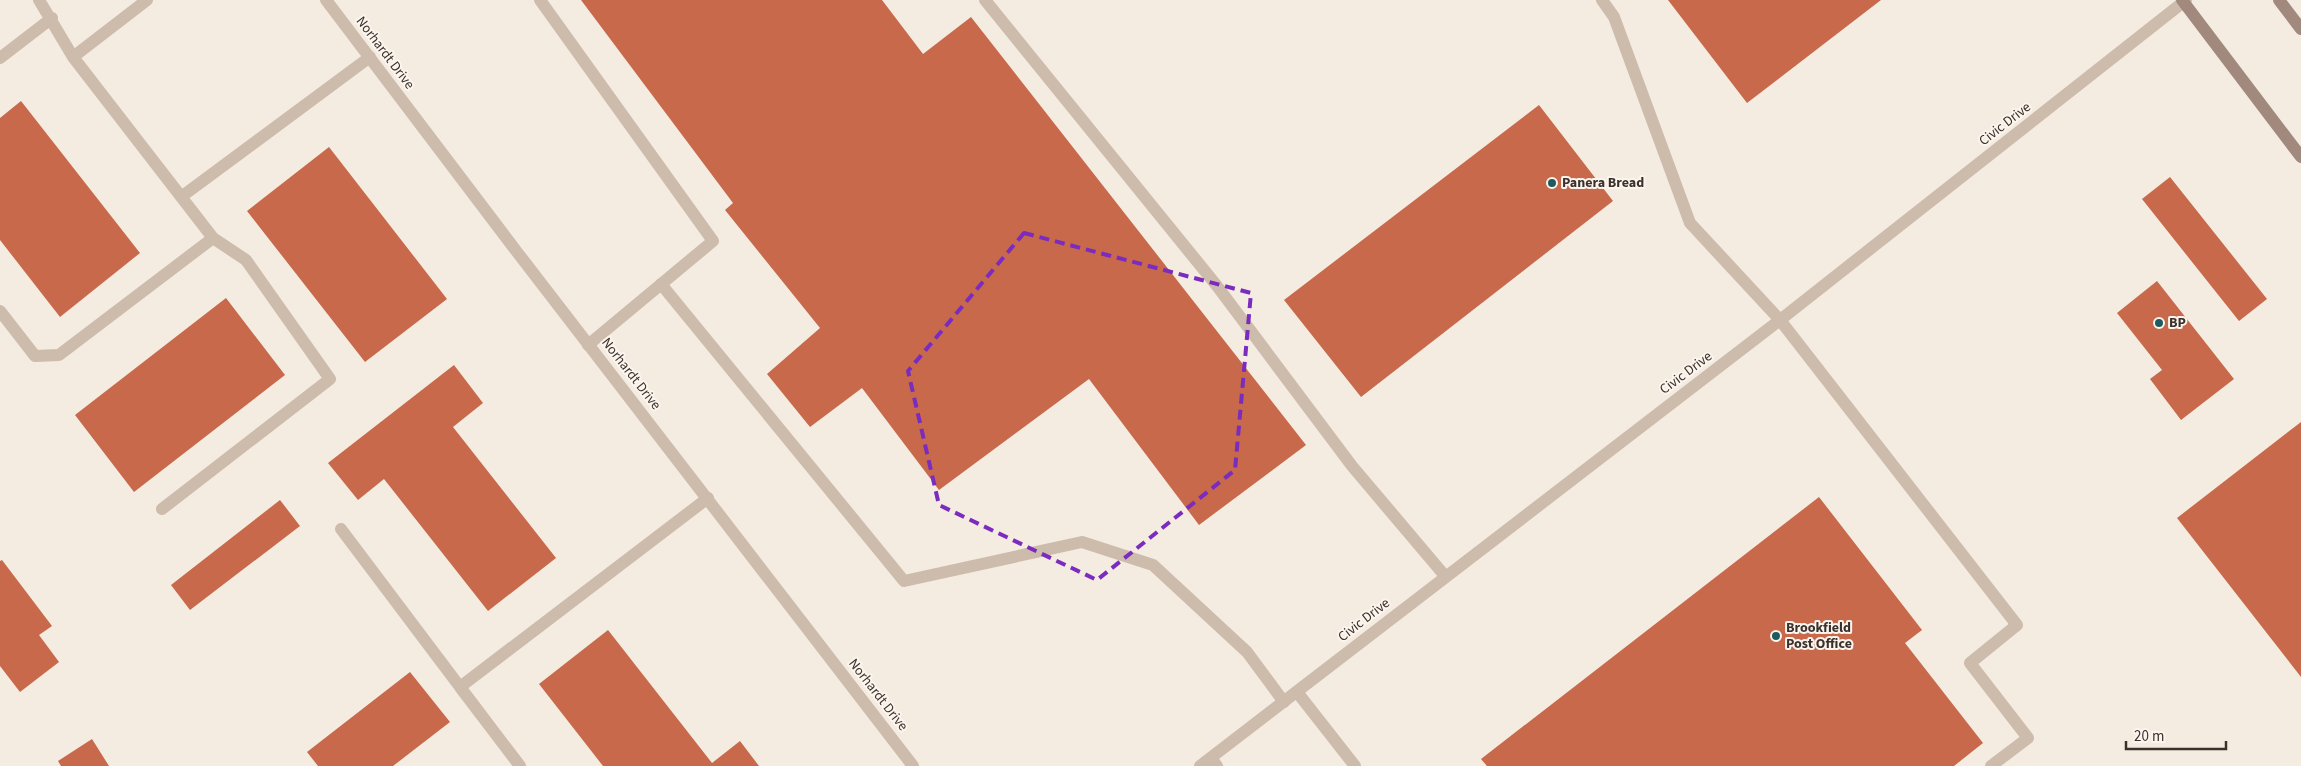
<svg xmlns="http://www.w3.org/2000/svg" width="2301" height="766" font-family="'Source Sans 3',sans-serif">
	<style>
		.building { fill: #c8694b }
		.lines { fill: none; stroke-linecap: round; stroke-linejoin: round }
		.service { stroke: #cdbbac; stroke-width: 12 }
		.minor { stroke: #cdbbac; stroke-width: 12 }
		.secondary { stroke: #a18a7d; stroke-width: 12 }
		.marked { fill: none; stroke: #7b2cbf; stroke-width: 4; stroke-dasharray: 10 6; stroke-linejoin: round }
		.poi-dot { fill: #1f5a5e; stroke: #fbf5ee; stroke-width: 2 }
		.labels { text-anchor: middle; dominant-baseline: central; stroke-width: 4; stroke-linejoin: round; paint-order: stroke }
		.street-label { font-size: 14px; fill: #3b302b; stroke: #fbf5ee }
		.poi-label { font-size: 14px; font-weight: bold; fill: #3b302b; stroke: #fbf5ee; text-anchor: start }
	</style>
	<rect width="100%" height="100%" fill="#f4ebe1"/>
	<path class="building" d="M581,0H882L923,54L971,17L1306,445L1199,525L1089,379L939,490L862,388L810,427L767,374L820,328L725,210L733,203Z
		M1668,0H1881L1747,103Z
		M21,101L140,253L60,317L0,240V118Z
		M1539,105L1613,201L1361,397L1284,300Z
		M329,147L447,299L365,362L247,211Z
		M2170,177L2267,299L2239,321L2142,199Z
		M2157,281L2234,379L2181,420L2150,379L2162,370L2117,313Z
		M226,298L285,375L134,492L75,415Z
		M454,365L483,403L453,427L556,558L488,611L384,479L358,500L328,463Z
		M2301,422V677L2177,518Z
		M1819,497L1922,630L1905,643L1983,743L1954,766H1487L1481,759Z
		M280,500L300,526L190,610L171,585Z
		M2,560L52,626L39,635L59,662L20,692L0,666V561Z
		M608,630L712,763L740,741L759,766H603L539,684Z
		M410,672L450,722L393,766H318L307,752Z
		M92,739L109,766H61L58,761Z"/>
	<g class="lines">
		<path class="service" d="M540,0L713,241L588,345
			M985,0L1217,286L1352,466L1445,576
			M1602,0L1614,17L1690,223L1780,320L2017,625L1970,663L2028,738L1991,766
			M661,284L904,581L1082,542L1153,565L1247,652L1284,702
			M341,529L460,687
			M1297,692L1355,766
			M1211,758L1217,766
			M520,766L460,687L708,498"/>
		<path class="minor" d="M39,0L73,57
			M147,0L73,57L213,238L246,260L330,379L162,509
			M326,0L517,252L913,766
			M0,58L52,18
			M181,197L370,57
			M0,311L35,356L59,355L213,238
			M1200,766L1780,320L2186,0"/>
		<path class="secondary" d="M2182,0L2301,157
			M2279,0L2301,29"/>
	</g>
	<path class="marked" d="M1024,233L1251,293L1235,470L1097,580L939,505L908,371Z"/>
	<g class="poi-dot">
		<circle cx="1552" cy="183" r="5"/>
		<circle cx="2159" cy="323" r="5"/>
		<circle cx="1776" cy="636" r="5"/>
	</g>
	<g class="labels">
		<g class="street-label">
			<text transform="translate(385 53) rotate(53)">Norhardt Drive</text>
			<text transform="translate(2005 124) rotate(-38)">Civic Drive</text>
			<text transform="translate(1686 373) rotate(-37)">Civic Drive</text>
			<text transform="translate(631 374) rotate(52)">Norhardt Drive</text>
			<text transform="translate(1364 620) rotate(-38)">Civic Drive</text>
			<text transform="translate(878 695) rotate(52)">Norhardt Drive</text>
		</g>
		<g class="poi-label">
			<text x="1562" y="183">Panera Bread</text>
			<text x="2169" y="323">BP</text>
			<text x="1786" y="628">Brookfield<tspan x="1786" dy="16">Post Office</tspan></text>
		</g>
	</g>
	<path d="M2126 741v8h100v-8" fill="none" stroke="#3b302b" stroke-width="2.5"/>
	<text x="2134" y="741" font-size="15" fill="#3b302b" stroke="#fbf5ee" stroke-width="4" paint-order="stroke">20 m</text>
</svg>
